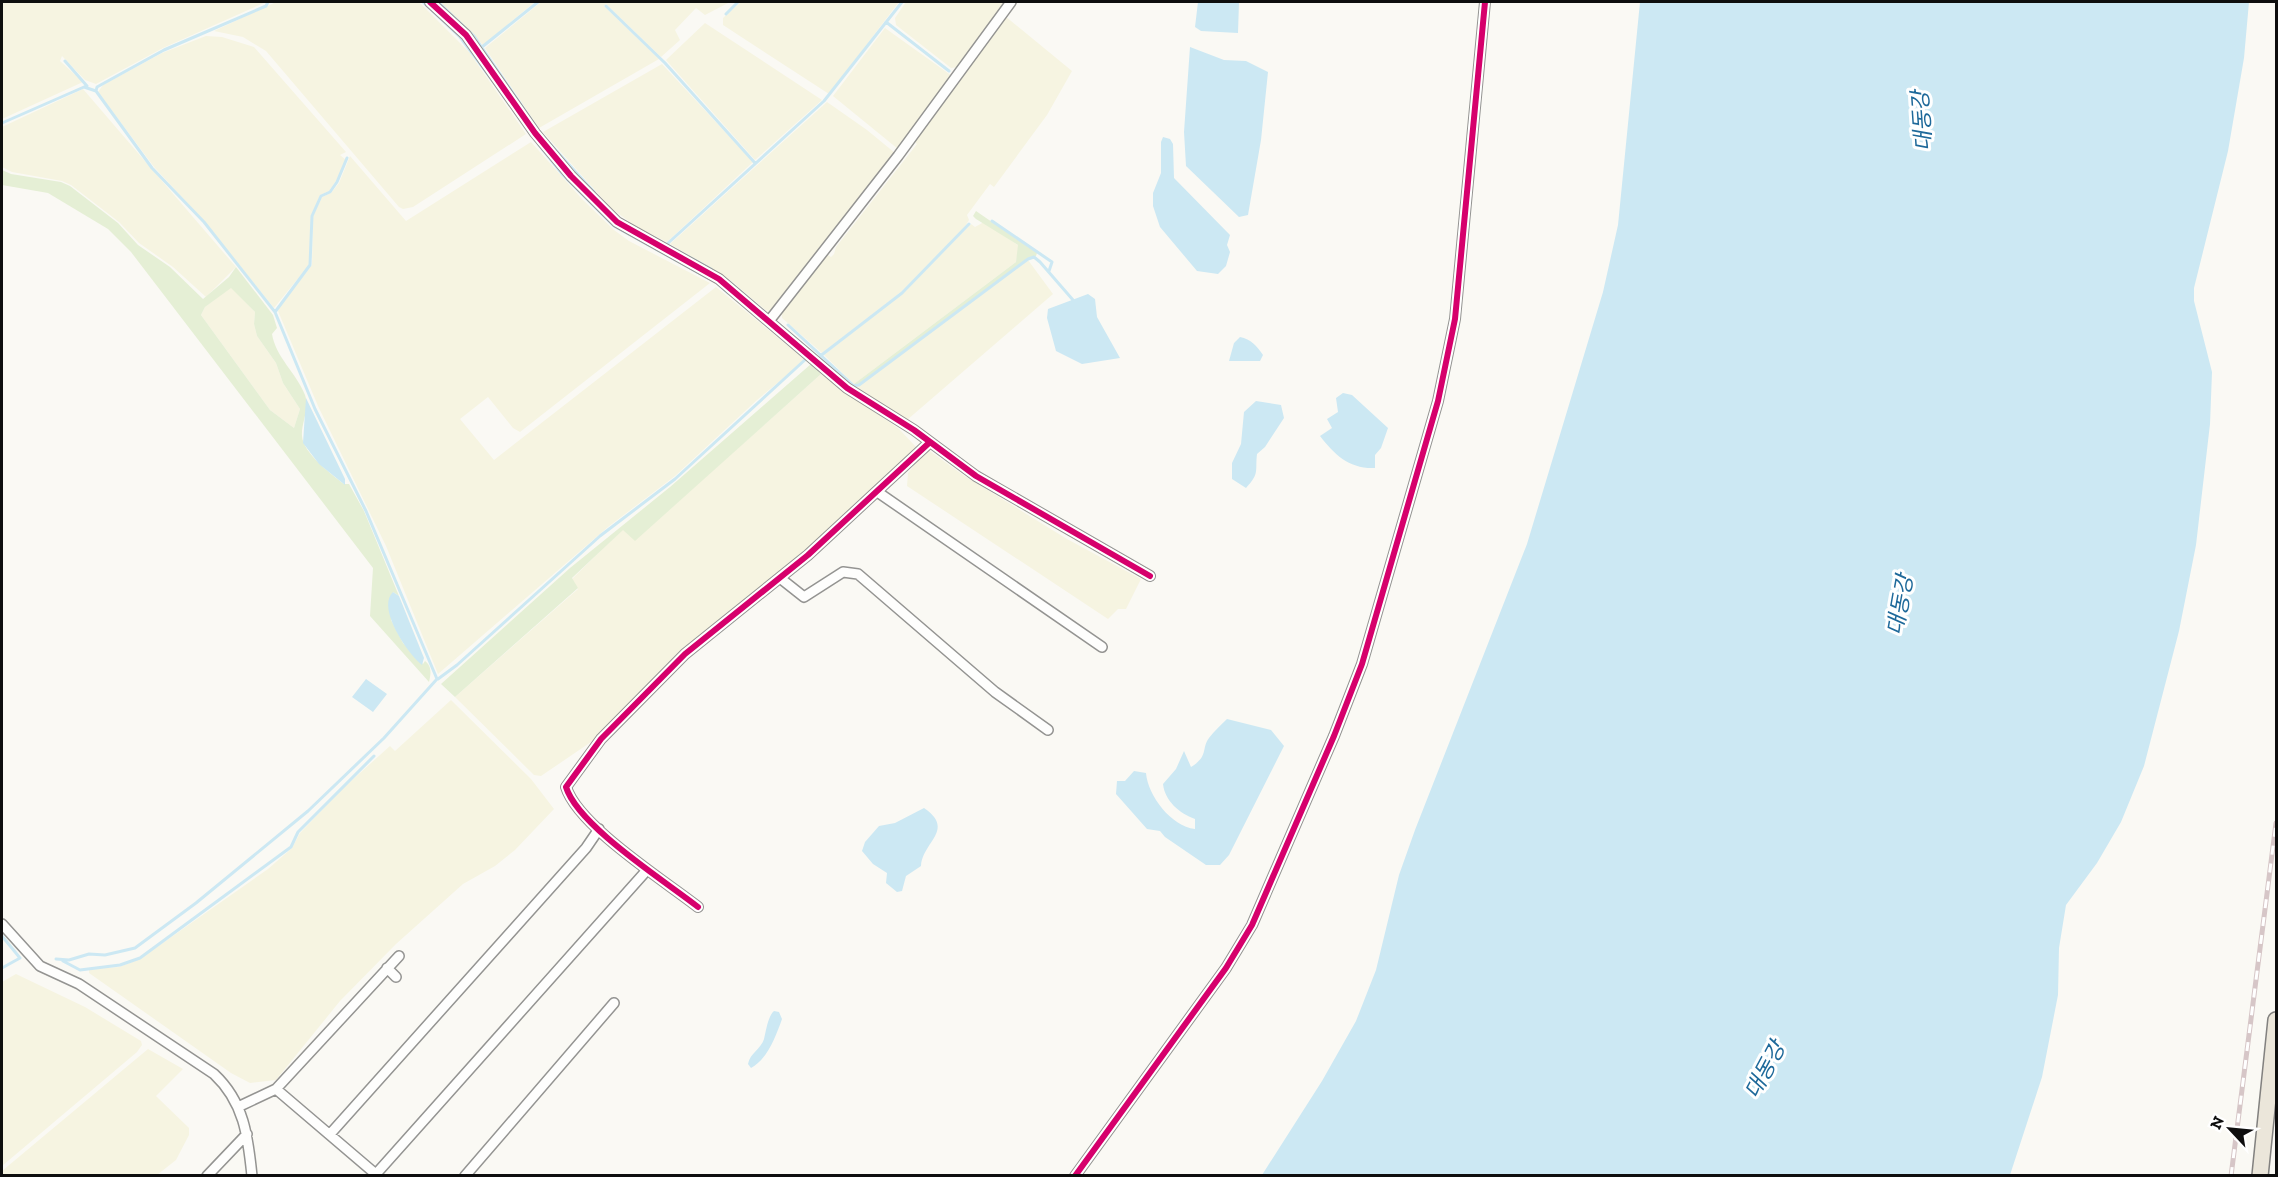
<svg xmlns="http://www.w3.org/2000/svg" width="2278" height="1177" font-family="'Zilla Slab','Noto Sans KR',serif">
	<style>
		.farmland { fill: #f6f4e1 }
		.green { fill: #e5efd5; fill-rule: evenodd }
		.water { fill: #cce8f3 }
		.lines { fill: none; stroke-linecap: round; stroke-linejoin: round }
		.stream { stroke: #cce8f3; stroke-width: 3 }
		.street-casing { stroke: #949492; stroke-width: 12 }
		.primary-casing { stroke: #82817f; stroke-width: 18 }
		.street { stroke: #fefefd; stroke-width: 9 }
		.primary { stroke: #ebe6da; stroke-width: 15 }
		.rail-casing { stroke: #d6c6c7; stroke-width: 5 }
		.rail { stroke: #fff; stroke-width: 3; stroke-dasharray: 9; stroke-linecap: butt }
		.cycleway-casing { stroke: #fff; stroke-width: 10 }
		.cycleway { stroke: #d6006c; stroke-width: 6 }
		.labels { text-anchor: middle; dominant-baseline: central; stroke-width: 6; stroke-linejoin: round; paint-order: stroke }
		.water-label { font-size: 22px; font-style: italic; fill: #1e699a; stroke: #fff }
	</style>
	<rect width="100%" height="100%" fill="#faf9f4"/>
	<path class="farmland" d="M2,2H266L163,48L96,84L85,80L62,56L60,61L83,82L2,119Z
		M276,2H419L469,52L526,134L413,207L403,209L399,207L266,51L243,37L214,31Z
		M440,2H535L483,45Z
		M541,2H730L705,15L696,8L675,30L680,40L661,57L606,4L604,6L659,59L539,128L485,48Z
		M741,2H899L829,94L723,25V18Z
		M906,2H1007L959,67L951,68L896,25L895,18Z
		M1005,16L1072,71L1047,115L994,187L990,184L967,215L969,220L964,228L901,292L822,353L782,318V311L825,253L831,257L834,254L836,247L917,144L914,141Z
		M705,23L822,100L755,160L666,60Z
		M885,28L952,76L898,149L833,96Z
		M206,36L222,37L254,47L346,152L340,155L346,160L336,181L329,191L320,195L311,216L309,265L274,308L204,221L154,167L98,92L103,85L162,53Z
		M662,64L753,162L667,242L635,226L611,208L543,132Z
		M83,89L236,267L206,297L173,267L139,243L119,222L71,185L62,181L12,172L2,167V127Z
		M827,102L867,130L895,153L774,309L768,312L730,280L670,244Z
		M531,142L582,199L614,230L629,241L710,283L520,432L513,428L488,397L460,419L494,460L716,287L805,360L757,400L675,476L608,527L438,674L386,546L318,406L278,311L281,303L312,265L313,216L322,197L331,193L339,183L350,156L406,221Z
		M984,222L1019,246L1016,262L854,384L824,355L903,293L971,224L975,227Z
		M1028,260L1053,294L907,420L856,388Z
		M231,287L255,312L254,324L257,336L276,363L283,383L300,409L294,428L270,410L201,315L205,307Z
		M821,374L899,429L917,448L807,554L683,651L591,742L541,776L534,775L455,697L578,589L572,579L623,529L635,540Z
		M927,449L963,475L1067,539L1141,579L1126,609H1118L1108,619L907,486L908,473Z
		M451,700L531,779L554,809L515,850L495,866L463,884L396,944L340,1001L276,1080L250,1083L231,1073L89,973V970L92,969L119,967L140,959L268,869L292,848L300,833L341,790L390,746L395,751Z
		M16,974L85,1007L141,1041L142,1045L137,1052L2,1166V982Z
		M148,1049L183,1069L156,1096L189,1128V1135L176,1160L157,1175H2V1171Z"/>
	<path class="green" d="M2,170L11,174L61,182L70,186L118,223L138,245L170,267L203,299L229,277L236,267L273,315L277,328L272,334C276,358 296,372 305,395C310,409 301,423 302,436C303,453 332,475 344,484H349L364,511L399,596L393,592L391,620L403,643L423,664L425,661C432,666 431,674 429,682L370,616L373,568L131,252L108,229L48,193L2,185ZM231,288L255,312L254,324L257,336L276,363L283,383L300,409L294,428L270,410L201,315L205,307Z
		M976,211L1037,253L1036,256L1028,258L856,386L854,384L1016,262L1018,245L976,219L973,216Z
		M811,364L821,374L635,541L623,530L572,578L578,588L455,697L441,684L570,568L670,487Z"/>
	<path class="water" d="M1198,2H1239L1238,33L1201,31L1195,27Z
		M1640,2H2249L2244,58L2228,151L2194,288V301L2212,372L2210,424L2196,545L2179,631L2144,766L2121,822L2097,863L2066,905L2059,948L2058,995L2042,1077L2010,1175H1262L1322,1081L1356,1021L1376,970L1399,875L1415,830L1527,544L1603,292L1618,225Z
		M1190,47L1224,60L1246,61L1268,72L1261,140L1248,215L1239,217L1186,166L1184,132Z
		M1163,137L1170,139L1173,144L1174,178L1230,235L1227,245L1230,252L1226,266L1218,274L1197,271L1160,227L1153,206V193L1161,173V142Z
		M1088,294L1095,299L1097,317L1120,358L1082,364L1056,351L1047,318L1048,309Z
		M1240,337C1251,339 1257,346 1263,355L1260,361H1229L1234,343Z
		M1343,393L1352,395L1388,428L1381,448L1375,455V468C1349,469 1335,455 1320,436L1332,428L1327,419L1338,412L1336,398Z
		M306,398L345,479V485L319,464L303,443Z
		M1256,401L1281,405L1284,418L1265,447L1257,454C1255,471 1260,473 1246,488L1232,479V463L1241,444L1244,412Z
		M393,592L399,596L424,658L422,665C408,654 376,608 393,592Z
		M366,679L387,694L373,712L352,697Z
		M1227,719L1271,730L1284,746L1229,855L1220,865H1206L1165,837L1160,831L1147,829L1116,794L1117,781H1125L1134,771L1146,773C1148,796 1171,826 1195,829V819C1179,813 1165,801 1163,784L1176,769L1184,751L1191,767C1209,756 1201,749 1209,738C1214,731 1221,725 1227,719Z
		M924,808C956,830 922,842 921,866L906,876L902,891L897,892L886,883L887,873L873,864L862,851L865,842L879,826L895,823Z
		M774,1011L779,1012L782,1019C776,1036 767,1060 751,1068L748,1064C750,1053 761,1049 764,1039C766,1031 768,1016 774,1011Z"/>
	<g class="lines">
		<path class="stream" d="M423,2L460,37L507,100
			M438,2L474,36L541,134L594,192
			M606,6L665,63L755,163
			M726,14L738,2
			M886,22L949,71
			M482,47L538,2
			M65,61L87,86
			M2,123L84,87L96,91
			M539,145L563,175L614,226L708,278
			M992,221L1052,262L1049,271
			M666,245L824,101L902,2
			M667,245L711,269
			M728,281L835,372
			M718,284L728,293
			M275,312L310,265L312,216L321,196L330,192L337,182L347,158
			M788,325L854,386
			M819,357L902,293L969,224
			M852,386L859,385L1028,259L1034,257L1040,262L1073,300
			M438,679L457,665L600,536L675,479L807,358
			M2,936L20,958L2,968
			M56,959L69,960L89,954L105,955L135,948L196,903L308,811L384,738L437,679L366,511L315,409L275,312L204,222L152,168L96,91L97,87L164,50L266,6L268,2
			M63,961L80,970L120,965L140,958L291,847L298,832L374,756"/>
		<defs>
			<path id="street" d="M430,2L466,35L535,133L571,176L617,222L719,279L847,388L914,430L976,476L1150,576
				M769,321L898,156L1011,2
				M879,493L1102,647
				M780,578L804,597L843,572L858,574L995,692L1048,730
				M698,907C665,881 578,826 566,787L601,739L685,654L808,555L930,442
				M2,924L40,966L79,984L214,1074C244,1102 248,1136 252,1176
				M387,968L396,977
				M276,1089L399,956
				M240,1106L276,1089L378,1176
				M331,1133L586,848L599,829
				M376,1174L647,870
				M207,1176L247,1134
				M465,1176L614,1003
				M1075,1176L1226,968L1252,925L1334,736L1362,664L1438,401L1455,319L1485,2"/>
			<path id="primary" d="M2260,1176L2276,1020"/>
		</defs>
		<use href="#street" class="street-casing"/>
		<use href="#primary" class="primary-casing"/>
		<use href="#street" class="street"/>
		<use href="#primary" class="primary"/>
		<defs>
			<path id="rail" d="M2231,1176L2276,823"/>
		</defs>
		<use href="#rail" class="rail-casing"/>
		<use href="#rail" class="rail"/>
		<defs>
			<path id="cycleway" d="M430,2L466,35L535,133L571,176L617,222L719,279L847,388L914,430L976,476L1150,576
				M698,907C665,881 578,826 566,787L601,739L685,654L808,555L930,442
				M1075,1176L1226,968L1252,925L1334,736L1362,664L1438,401L1455,319L1485,2"/>
		</defs>
		<use href="#cycleway" class="cycleway-casing"/>
		<use href="#cycleway" class="cycleway"/>
	</g>
	<g class="labels">
		<g class="water-label">
			<text transform="translate(1922 121) rotate(-94)">대동강</text>
			<text transform="translate(1900 605) rotate(-80)">대동강</text>
			<text transform="translate(1765 1070) rotate(-62)">대동강</text>
		</g>
	</g>
	<rect width="2278" height="1177" fill="none" stroke="#0e0e0e" stroke-width="6"/>
	<g transform="translate(2230 1129) rotate(296)" stroke="#ffffff" stroke-width="4.5" paint-order="stroke">
	<path d="M0-4.5L10 22L0 15L-10 22Z" fill="#0e0e0e"/>
	<text y="-9" font-size="16" font-weight="bold" text-anchor="middle" fill="#0e0e0e">N</text>
	</g>
</svg>
